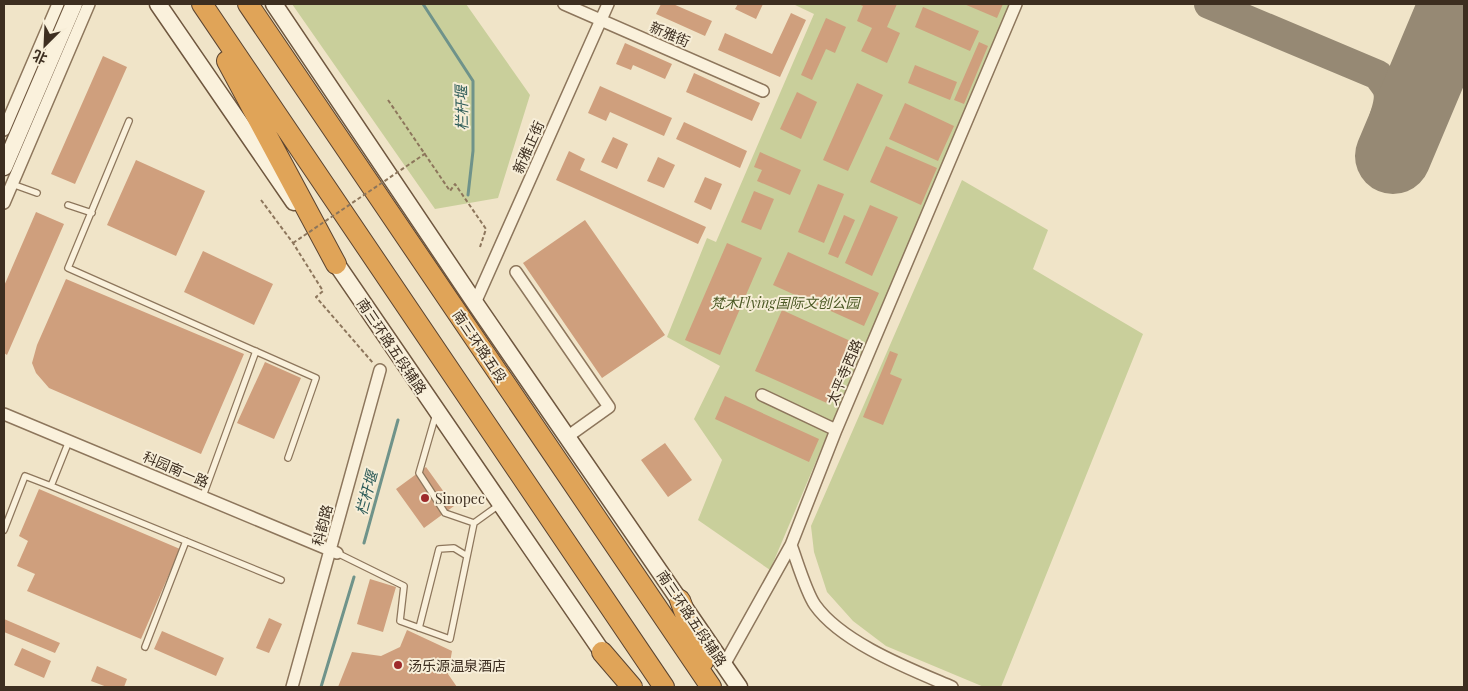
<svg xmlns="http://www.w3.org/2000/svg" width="1468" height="691" font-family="'Playfair Display','Noto Sans SC',serif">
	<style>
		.green { fill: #c9cf9b }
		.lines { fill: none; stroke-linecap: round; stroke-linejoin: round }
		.stream { stroke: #6f938a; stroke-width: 3 }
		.taxiway { stroke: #968974; stroke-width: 30 }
		.runway { stroke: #968974; stroke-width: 76 }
		.building { fill: #cf9f7d }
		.lane-casing { stroke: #8d765c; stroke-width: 8 }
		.street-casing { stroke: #8d765c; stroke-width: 14 }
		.secondary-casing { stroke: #6f573f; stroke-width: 19 }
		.highway-casing { stroke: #5b4430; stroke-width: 22 }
		.path { stroke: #8d765c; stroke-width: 2; stroke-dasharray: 4 2.5; stroke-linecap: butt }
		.lane { stroke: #faf1dc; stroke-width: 5.5 }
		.street { stroke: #faf1dc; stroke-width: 11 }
		.secondary { stroke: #faf1dc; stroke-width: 16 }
		.highway { stroke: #e0a458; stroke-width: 20 }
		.path-bridge { stroke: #8d765c; stroke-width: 2; stroke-dasharray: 4 2.5; stroke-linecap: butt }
		.poi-dot { fill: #9e2a2b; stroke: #f7eed8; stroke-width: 2 }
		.labels { text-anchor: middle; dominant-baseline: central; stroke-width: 4; stroke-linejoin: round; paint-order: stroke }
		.street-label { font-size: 14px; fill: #3d2e20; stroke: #f7eed8 }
		.park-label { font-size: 14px; font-style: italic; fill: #4d5a26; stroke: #f7eed8 }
		.poi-label { font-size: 14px; fill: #3d2e20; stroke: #f7eed8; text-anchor: start }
		.water-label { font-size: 15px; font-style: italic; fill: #2f5d5a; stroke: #f7eed8 }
	</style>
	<rect width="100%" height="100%" fill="#f0e4c8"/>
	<path class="green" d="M292,4H466L530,95L498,198L435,209Z
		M793,4H1010L770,570L698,520L722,460L694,419L720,366L667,337L707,238L716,242L814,14Z
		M962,180L1048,230L1033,269L1143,334L1001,687H984L886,646L853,621L827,592L814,552L811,526Z"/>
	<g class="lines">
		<path class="stream" d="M423,4L473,81V151L468,195
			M364,543L398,420
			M321,687L354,577"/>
		<path class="taxiway" d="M1209,4L1378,75C1381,80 1387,86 1388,91C1393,108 1374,127 1386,142C1391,148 1400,152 1407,151C1411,151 1417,147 1420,143C1435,127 1421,109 1420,90"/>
		<path class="runway" d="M1393,156L1457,4"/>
	</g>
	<path class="building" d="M661,4H673L712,21L705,36L656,14Z
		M738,4H763L756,19L735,9Z
		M858,4H897L887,27L900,33L887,63L861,51L872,28L857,21L863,6Z
		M964,4H1003L997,18Z
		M923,7L979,31L970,51L915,27Z
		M791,13L806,20L780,77L718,50L725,33L772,54Z
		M826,18L846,27L835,53L826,49L812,80L801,75Z
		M979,42L988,46L964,104L954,100Z
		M625,43L672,64L665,79L633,65L631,70L616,64Z
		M103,56L127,67L75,184L51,174Z
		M915,65L957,82L950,100L908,83Z
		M694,73L760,103L752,121L686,92Z
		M857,83L883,95L848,171L823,160Z
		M600,86L672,118L664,136L610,112L606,121L588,113Z
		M797,92L817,102L801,139L780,129Z
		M905,103L954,126L938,161L889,139Z
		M684,122L747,151L740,168L676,139Z
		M613,137L628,144L617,169L601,162Z
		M886,146L937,168L921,205L870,182Z
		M569,151L585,159L580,170L706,227L698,244L556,180Z
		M760,152L801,170L790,195L757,181L762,170L754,167Z
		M658,157L675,165L664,188L647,181Z
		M136,160L205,191L176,256L107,225Z
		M705,177L722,184L711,210L694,202Z
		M818,184L844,194L824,243L798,232Z
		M754,191L774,199L761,230L741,222Z
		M870,205L898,217L872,276L845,263Z
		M36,212L64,224L7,355L4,353V286Z
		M844,215L855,220L838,258L828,254Z
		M585,220L665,335L602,378L523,263Z
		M727,243L762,258L720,355L685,340Z
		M203,251L273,284L254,325L184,292Z
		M788,252L879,293L864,326L773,285Z
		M66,279L244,354L201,454L49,388L36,373L32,363L37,345Z
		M782,310L857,344L829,404L755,371Z
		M890,351L898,354L890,374L902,379L883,425L863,417Z
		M265,362L301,378L274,439L237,423Z
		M725,396L819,439L809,462L715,419Z
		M665,443L692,480L668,497L641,460Z
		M426,467L454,506L424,528L396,489Z
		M39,489L180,549L141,639L27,591L35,574L17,566L28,541L19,536Z
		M370,579L396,587L383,632L357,624Z
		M269,618L282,624L269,653L256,648Z
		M4,619L60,643L55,653L4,632Z
		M407,630L452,651L448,674L457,687H338L352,652L381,656L400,647Z
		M162,631L224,658L216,676L154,649Z
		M22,648L51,661L44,678L14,665Z
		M97,666L127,679L124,687H107L91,681Z"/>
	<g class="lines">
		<defs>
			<path id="lane" d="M129,121L68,268L316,378L288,458
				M12,184L37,193
				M68,205L92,213
				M436,414L419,473L445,513L474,523
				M69,441L51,486L281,580
				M203,496L256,351
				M4,530L25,476L51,486
				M337,553L404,586L400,621L450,639L474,523L499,505
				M419,628L439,549L454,548L467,556
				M145,647L186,541"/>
			<path id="street" d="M564,4L763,91
				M4,130L58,4
				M4,203L89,4
				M516,272L609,407L567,437
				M475,303L608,4
				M762,395L836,430
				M4,414L337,553
				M724,665L791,545
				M292,687L380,370
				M952,687C910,669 842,643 815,605C806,592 797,561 791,545L836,430L1016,4"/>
			<path id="secondary" d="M158,4L294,202
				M274,4L475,303L739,687
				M4,167L74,4
				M329,253L609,662"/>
			<path id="highway" d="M202,4L664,687
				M248,4L711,687
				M227,61L336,264
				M680,600L703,662
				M602,652L632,687"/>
		</defs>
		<use href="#lane" class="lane-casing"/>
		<use href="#street" class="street-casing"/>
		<use href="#secondary" class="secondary-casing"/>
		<use href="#highway" class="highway-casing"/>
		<path class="path" d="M388,100L450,191L455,184L486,229L480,247
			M261,200L293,243L323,291L316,297L373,363"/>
		<use href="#lane" class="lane"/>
		<use href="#street" class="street"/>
		<use href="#secondary" class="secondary"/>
		<use href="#highway" class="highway"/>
		<path class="path-bridge" d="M293,243L426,153"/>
	</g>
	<g class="poi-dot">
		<circle cx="425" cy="498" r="5"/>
		<circle cx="398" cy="665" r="5"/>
	</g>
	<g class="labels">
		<g class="street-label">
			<text transform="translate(670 34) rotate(23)">新雅街</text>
			<text transform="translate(528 147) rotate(-66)">新雅正街</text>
			<text transform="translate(392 346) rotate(56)">南三环路五段辅路</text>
			<text transform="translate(480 346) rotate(56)">南三环路五段</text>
			<text transform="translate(844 372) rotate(-67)">太平寺西路</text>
			<text transform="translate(176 469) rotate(23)">科园南一路</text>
			<text transform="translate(322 525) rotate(-75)">科韵路</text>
			<text transform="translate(692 618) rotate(56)">南三环路五段辅路</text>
		</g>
		<g class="park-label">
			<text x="785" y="302">梵木Flying国际文创公园</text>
		</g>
		<g class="poi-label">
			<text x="435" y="498">Sinopec</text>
			<text x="408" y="665">汤乐源温泉酒店</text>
		</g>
		<g class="water-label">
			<text transform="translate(461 108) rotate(-91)">栏杆堰</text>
			<text transform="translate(366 493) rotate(-75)">栏杆堰</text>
		</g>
	</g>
	<rect width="1468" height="691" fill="none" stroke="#3d2e20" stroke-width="10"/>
	<g transform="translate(45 45) rotate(204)" stroke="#f7eed8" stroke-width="4" paint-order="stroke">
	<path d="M0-4L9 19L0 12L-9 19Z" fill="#3d2e20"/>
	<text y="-8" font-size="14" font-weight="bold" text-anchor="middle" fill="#3d2e20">北</text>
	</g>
</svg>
